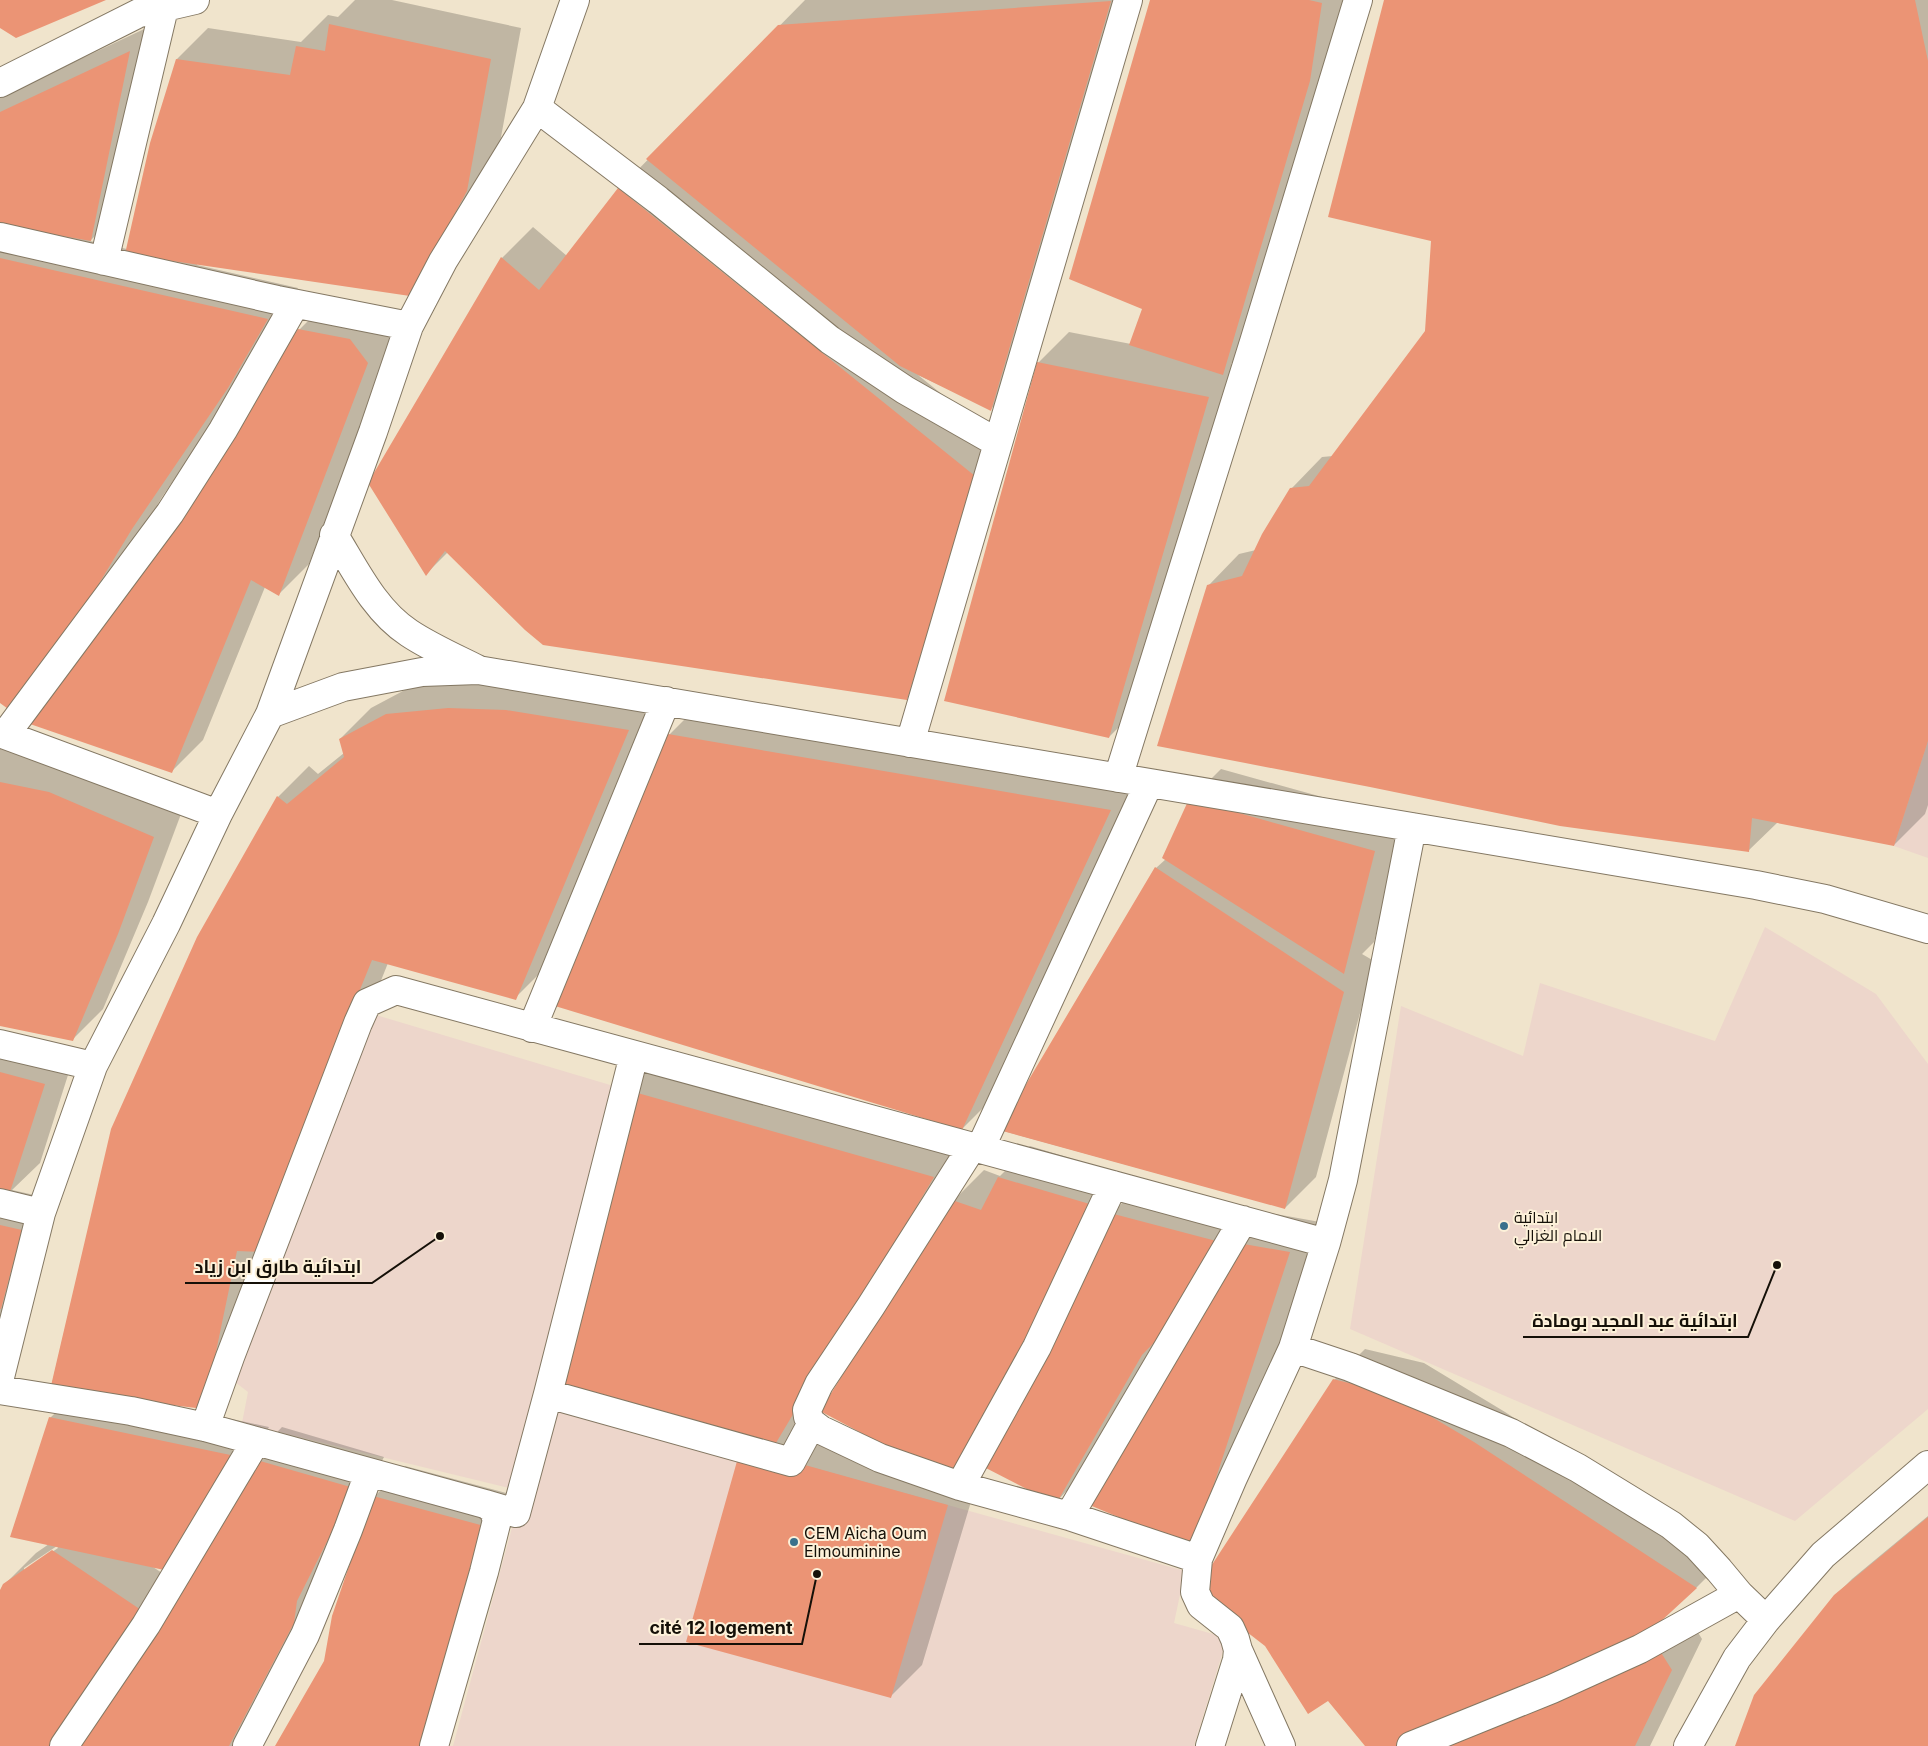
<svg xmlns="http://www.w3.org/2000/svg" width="1928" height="1746" font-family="Inter,Cairo,sans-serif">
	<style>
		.education { fill: #edd6cb }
		.shadow { fill: #0003; fill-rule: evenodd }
		.building { fill: #eb9475 }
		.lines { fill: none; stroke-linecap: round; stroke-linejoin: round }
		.minor-casing { stroke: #847863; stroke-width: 30 }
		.minor { stroke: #fff; stroke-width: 28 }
		.poi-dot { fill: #3a718c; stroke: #fdf1d9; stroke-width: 2 }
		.labels { text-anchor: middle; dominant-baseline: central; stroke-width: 4; stroke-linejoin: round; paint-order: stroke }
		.poi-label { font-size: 16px; fill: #151008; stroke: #fdf1d9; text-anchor: start }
		.leader { fill: none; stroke: #151008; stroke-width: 2 }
		.callout-dot { fill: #151008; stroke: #fdf1d9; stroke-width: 2 }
		.callout-label { font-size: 18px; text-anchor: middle; font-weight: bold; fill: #151008; stroke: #fdf1d9; stroke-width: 4; stroke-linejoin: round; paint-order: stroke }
	</style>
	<rect width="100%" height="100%" fill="#f0e4cc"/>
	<path class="education" d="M1928,741V858L1894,846Z
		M1765,927L1876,994L1928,1064V1409L1795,1521L1350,1329L1401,1006L1523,1056L1540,983L1715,1041Z
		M376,1015L627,1090L548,1394L1185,1571L1174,1623L1227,1638L1194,1746H453L546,1402L513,1489L242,1423L248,1392L235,1382Z"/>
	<path class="shadow" d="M355,0H392L521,28L497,159L441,263H198L197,265L298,288L259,356L162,497L97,606L0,701V97L159,22L122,209L90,241L127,249L177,59L208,28L301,42L328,15L338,17Z
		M805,0H1133L1021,378L991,409L918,375L1005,445L937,668L906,699L448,552L426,574L502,258L533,227L567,256L619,189Z
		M1151,0H1348L1253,342L1231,364L1239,366L1140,706L1109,737L1038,363L1069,332L1131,344L1144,309Z
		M1385,0H1928V805L1925,814L1894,845L1778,822L1748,851L1208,586L1239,554L1256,550L1291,489L1322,457L1333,456L1427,332L1432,240Z
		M330,299L398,331L309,564L278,595L265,587L203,740L172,771L299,330Z
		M480,678L537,680L659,700L546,967L515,998L388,963L328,1113L292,1219L261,1250L235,1376L204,1407L163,1402V1404L269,1427L251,1459L282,1427L384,1457L327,1569L324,1591L244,1746H73L100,1702L171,1600L237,1483L235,1482L200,1539L169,1570L153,1567L177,1583L61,1746H0V1592L4,1585L36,1553L49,1544L11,1536L50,1418L77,1392L51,1388L112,1129L199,937L278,797L309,766L318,774L344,753L340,739L371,708L418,683ZM57,1546L58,1548L24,1571V1568Z
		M700,704L1140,779L993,1098L962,1129L669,735Z
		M0,746L184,806L148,902L103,1009L72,1040L0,1025Z
		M1221,769L1405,820L1374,942L1362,954L1374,961L1316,1177L1285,1208L1000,1130L1156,868L1166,859L1190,800Z
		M0,1034L75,1053L40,1163L12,1190L52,1199L0,1345Z
		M659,1060L963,1146L804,1416L897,1452L953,1201L984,1170L1000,1176L1030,1146L1123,1174L1111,1214L1142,1183L1250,1212L1086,1471L1056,1502L983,1465L979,1475L922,1665L891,1696L742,1448L628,1090Z
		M1270,1213L1320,1222L1224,1516L1193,1547L1239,1244Z
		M1365,1349L1424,1363L1505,1412L1727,1557L1696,1588L1631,1647L1691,1621L1702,1639L1650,1746H1367L1334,1380Z
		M405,1466L518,1496L276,1746L325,1661L374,1497Z
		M1928,1516V1746H1736L1835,1596L1852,1579Z"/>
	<path class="building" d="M0,0H106L16,38L0,28Z
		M1150,0H1309L1322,3L1310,81L1223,375L1129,345L1142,309L1069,279Z
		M1384,0H1915L1928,61V741L1894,846L1752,818L1749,852L1560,826L1370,787L1157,746L1207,585L1242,576L1262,534L1290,488L1309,486L1425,331L1431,241L1328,217Z
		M1111,1L991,411L900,366L646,159L778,25Z
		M329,24L491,59L467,191L410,296L125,254L150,143L176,59L290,75L296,46L325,51Z
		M130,51L91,241L0,225V112Z
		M618,188L975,476L907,700L543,645L525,630L445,551L426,576L368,483L501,257L539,290Z
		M0,258L268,319L228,388L132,529L66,638L15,714L0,703Z
		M298,329L350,339L368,363L279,596L251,580L172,773L30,724Z
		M1037,362L1209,397L1109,738L944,701Z
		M448,708L506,710L629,730L516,1000L372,960L297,1145L261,1252L237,1251L204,1409L50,1390L111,1129L197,937L277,796L287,804L344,757L339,739L386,714Z
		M668,734L1111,810L962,1130L555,1006Z
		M0,782L49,792L154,837L118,934L73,1041L0,1026Z
		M1189,799L1375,851L1344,974L1162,858Z
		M1155,867L1344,992L1285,1209L999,1130Z
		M0,1072L45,1084L9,1195L0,1193Z
		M627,1090L934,1177L773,1448L548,1394Z
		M998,1177L1093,1205L1024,1362L948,1479L820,1411L952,1200L981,1210Z
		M1110,1213L1220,1242L1178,1318L1142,1355L1056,1504L982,1466Z
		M0,1225L22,1230L1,1309H0Z
		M1238,1243L1290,1252L1193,1548L1087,1504Z
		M1333,1379L1393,1394L1474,1442L1697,1588L1634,1646L1403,1746H1365L1328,1701L1308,1714L1265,1646L1212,1605L1204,1577Z
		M49,1417L240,1457L169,1571L10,1537Z
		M741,1447L948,1505L891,1698L686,1642Z
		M250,1458L354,1488L297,1601L294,1623L229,1746H72Z
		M373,1496L488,1527L424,1746H275L324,1661L332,1616Z
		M1928,1517V1746H1735L1754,1695L1834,1595Z
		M52,1550L147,1614L54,1746H0V1590L3,1584Z
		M1660,1651L1672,1670L1635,1746H1441Z"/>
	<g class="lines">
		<defs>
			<path id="minor" d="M0,83L139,13L195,0
				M537,108L658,200L830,340L905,390L998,443
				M0,237L277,300L409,326
				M104,261L164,8
				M334,535C355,569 374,610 409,633C430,647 455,658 477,669
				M270,714L343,687L422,672L478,670L1756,885L1825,899L1928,929
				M0,733L218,814
				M5,735L170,513L223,430L295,304
				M910,743L1128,0
				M1118,778L1254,342L1358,0
				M532,1028L666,701
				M0,1044L93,1066
				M972,1147L871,1306L819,1384L807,1410L808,1417L812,1423L821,1430L880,1458L960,1486L1069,1516L1198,1559
				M980,1149L1149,783
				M0,1203L41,1213
				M1293,1348L1350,1367L1511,1433L1578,1468L1671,1525L1697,1546L1719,1570L1739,1594L1766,1620
				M0,1377L41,1213L93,1066L166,924L218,814L270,714L373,432L409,326L443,261L537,108L575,0
				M0,1390L131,1411L205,1427L485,1504L493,1509L497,1520L484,1572L434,1746
				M548,1394L634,1055
				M205,1427L230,1357L358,1023L367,1003L396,990L1326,1243
				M960,1486L1037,1347L1113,1185
				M485,1504L516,1513L548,1394L791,1462L812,1423
				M1069,1516L1243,1220
				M1238,1650L1281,1746
				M64,1746L146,1625L256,1441
				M247,1746L305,1635L348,1530L369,1473
				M1210,1746L1237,1660L1238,1650L1235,1639L1230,1628L1201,1605L1195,1592L1198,1559L1232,1480L1293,1348L1326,1243L1343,1180L1412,827
				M1411,1746L1552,1689L1640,1649L1739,1594
				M1688,1746L1737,1658L1766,1620L1823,1555L1928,1465"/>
		</defs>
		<use href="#minor" class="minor-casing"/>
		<use href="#minor" class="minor"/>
	</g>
	<g class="poi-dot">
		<circle cx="1504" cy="1226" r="5"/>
		<circle cx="794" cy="1542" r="5"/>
	</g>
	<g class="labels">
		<g class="poi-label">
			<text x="1514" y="1217">ابتدائية<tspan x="1514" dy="18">الامام الغزالي</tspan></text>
			<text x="804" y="1533">CEM Aicha Oum<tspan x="804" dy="18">Elmouminine</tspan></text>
		</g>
	</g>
	<path class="leader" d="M440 1236L372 1283H185M1777 1265L1748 1337H1523M817 1574L802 1644H639"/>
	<g class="callout-dot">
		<circle cx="440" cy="1236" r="5"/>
		<circle cx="1777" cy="1265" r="5"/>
		<circle cx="817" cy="1574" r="5"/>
	</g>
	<g class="callout-label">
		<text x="278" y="1273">ابتدائية طارق ابن زياد</text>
		<text x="1635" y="1327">ابتدائية عبد المجيد بومادة</text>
		<text x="721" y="1634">cité 12 logement</text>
	</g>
</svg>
